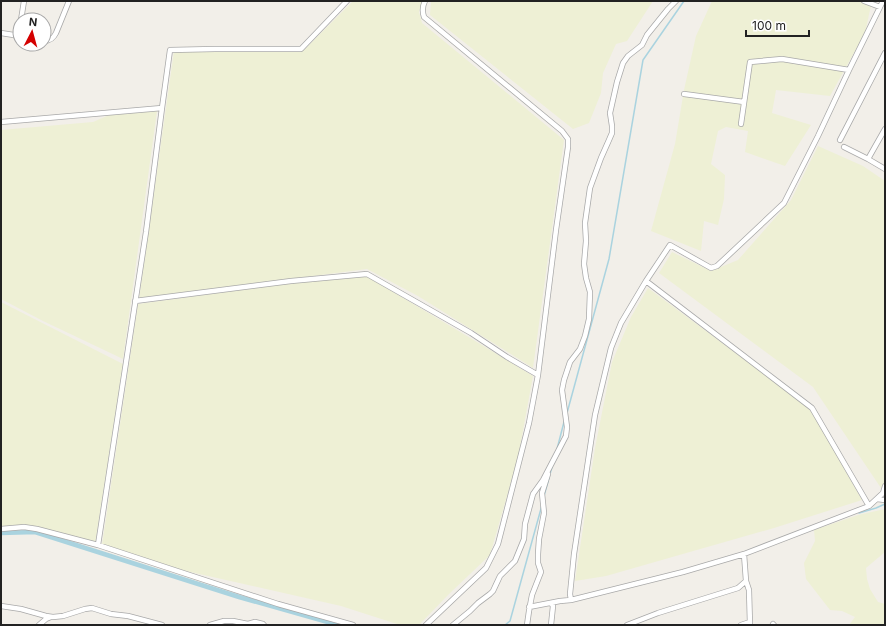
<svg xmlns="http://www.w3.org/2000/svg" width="886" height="626" font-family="Inter,sans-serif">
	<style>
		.farmland { fill: #eef0d5 }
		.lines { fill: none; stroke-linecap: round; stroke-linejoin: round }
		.stream { stroke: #aad3df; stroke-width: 1.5 }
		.canal { stroke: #aad3df; stroke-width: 4.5 }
		.minor-casing { stroke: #a9a9a9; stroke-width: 6 }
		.minor { stroke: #fff; stroke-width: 4.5 }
	</style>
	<rect width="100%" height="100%" fill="#f2efe9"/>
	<path class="farmland" d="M353,1H422L419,12L422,23L564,140L533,368L418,296L367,269L139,299L174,51H298L305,49Z
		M431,1H653L627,41L616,44L603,73L601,93L589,123L573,129L430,15Z
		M712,1H872L865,33L830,96L776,90L772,113L811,125L785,166L745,152L748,131L726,127L718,131L711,164L725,175L724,199L718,225L704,221L701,251L651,231L675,144L684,90L696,36Z
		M157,111L123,359L43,321L1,299V130L93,122L109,115Z
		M818,146L863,166L885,181V494L813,387L659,273L672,252L711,271L738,260L791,200Z
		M351,273L368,277L467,336L533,376L518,458L490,555L449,594L419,625H400L341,606L177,569L102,545L138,304L291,283Z
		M648,288L810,408L862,500L774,528L606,576L575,581L595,448L612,362L631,317Z
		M1,302L123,364L95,545L30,525L1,527Z
		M885,509V552L866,568L867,579L870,589L878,602L885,604V625H849L855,617L842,611L830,610L806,579L804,563L815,541L814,530L858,515Z"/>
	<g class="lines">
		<path class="stream" d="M567,413L609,259L643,60L684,1
			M557,449L564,422
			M550,474L552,467
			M544,496L549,478
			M859,513L876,508L885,504
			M505,625L510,621L542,505"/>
		<path class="canal" d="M1,533L35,532L239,597L338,625"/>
		<defs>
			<path id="minor" d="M864,1L880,7
				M21,20L24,1
				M1,33L20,36
				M13,35L16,34L20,29
				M44,41C50,41 53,39 56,33L69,1
				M684,94L744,102
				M1,122L162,108L170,50L215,49H301L347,1
				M741,124L750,62L782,59L849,70
				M840,140L885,53
				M844,147L868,159L885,169
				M868,159L885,129
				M646,281L812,408L869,506
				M135,301L291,281L367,274L471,333L507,357L538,375L556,230L568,147V139L562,131L424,17C422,11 422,7 425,1
				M877,499L885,500
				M1,529L24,527L37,529L98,545L278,604L353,625
				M98,545L146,232L162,108
				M744,554L746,581L749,590L750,625
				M571,600L570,594L574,554L595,415L611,348L621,323L646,281L670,245L711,268L717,266L784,203L818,136L849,70L883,1
				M551,603L553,606L551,625
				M1,606L21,609L46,616L53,617L63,616L85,609L92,608L111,614L128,616L162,625
				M529,607L560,601L571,600L683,572L744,554L869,506L883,493L885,486
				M773,624L774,625
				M39,625L46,619L51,617
				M210,625L224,621H233L248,624L255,622L263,624L264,625
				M426,625L486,568L498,544L529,423L538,375
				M453,625L470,611L478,603L490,594L493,591L500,576L515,561L524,539L525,524L533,494L543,480L566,436L567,427L562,390L564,380L570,362L580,349L585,336L589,319L590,292L586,278L584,264L586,241L585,223L590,188L601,158L609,140L612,133V126L610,113L617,82L623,63L628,56L642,45L647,35L668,9L676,1
				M527,625L529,611L532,595L541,572L538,563V554L539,539L544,513L542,493L548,474
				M627,625L658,613L738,588L746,581
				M741,625L750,622"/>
		</defs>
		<use href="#minor" class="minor-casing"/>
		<use href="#minor" class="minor"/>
	</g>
	<rect width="886" height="626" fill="none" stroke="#222222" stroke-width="4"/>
	<g transform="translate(32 32) rotate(6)"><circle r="19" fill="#ffffff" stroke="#a7a7a7"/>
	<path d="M0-3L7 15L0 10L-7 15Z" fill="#d40000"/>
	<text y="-6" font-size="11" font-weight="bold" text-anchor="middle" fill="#222222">N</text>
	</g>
	<path d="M746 30v6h63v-6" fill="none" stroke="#222222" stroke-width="2"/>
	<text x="752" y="30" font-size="12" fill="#222222" stroke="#ffffff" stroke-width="3" paint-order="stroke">100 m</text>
</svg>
